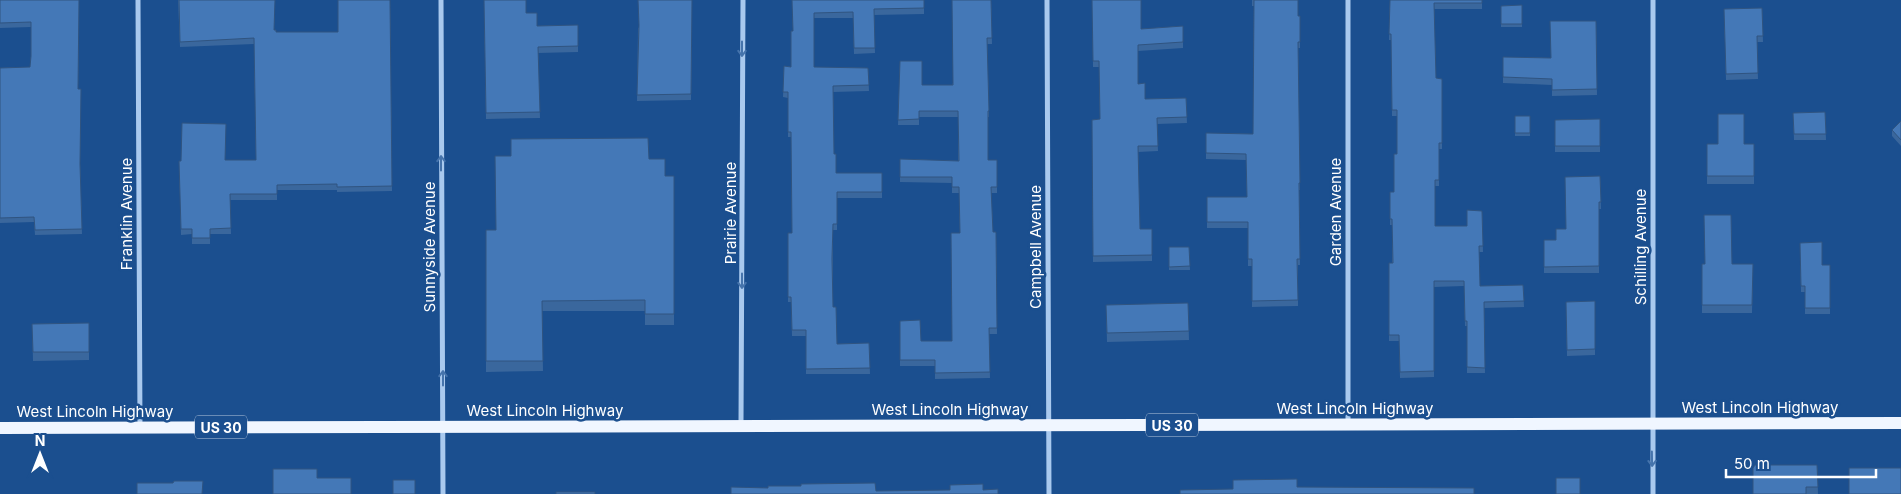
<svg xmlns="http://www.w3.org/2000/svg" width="1901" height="494" font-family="Inter,sans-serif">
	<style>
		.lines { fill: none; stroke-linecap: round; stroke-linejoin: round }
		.minor { stroke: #a9c9ee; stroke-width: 5 }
		.primary { stroke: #f0f6ff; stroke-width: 12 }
		.wall { fill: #3a679d }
		.building { fill: #4478b7; stroke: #305480 }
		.oneway { stroke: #4674ac }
		.labels { text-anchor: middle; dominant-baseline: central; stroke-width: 5; stroke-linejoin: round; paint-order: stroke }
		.shield { fill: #1b4f8f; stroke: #bbcadd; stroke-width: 1 }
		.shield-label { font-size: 14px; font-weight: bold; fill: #fff }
		.street-label { font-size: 15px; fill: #fff; stroke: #1b4f8f }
	</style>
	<rect width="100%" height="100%" fill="#1b4f8f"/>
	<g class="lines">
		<path class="minor" d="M138,0L140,427
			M441,0L443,494
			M1047,0L1049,494
			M741,424L743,0
			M1348,424V0
			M1653,494V0"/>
		<path class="primary" d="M0,428L1901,423"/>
	</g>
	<path class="wall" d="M0,0H79L78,89L82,234L35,235L34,222L0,223V68L30,67L31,56V27L0,28Z
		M178,0L274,30L276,32H338L390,0L392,191L337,192V190H277V200H230L231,234H210V244H192V234L181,235L179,161L256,160L254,44L180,47Z
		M484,0L526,13L537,26L578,25V52L538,53L540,118L486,119Z
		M692,0L691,100L637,101L638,28Z
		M792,0H924V14L874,15L875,53L854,54L853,18H814V67L868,68L869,91L833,92L834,154L836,173H882V198H837V230H833V307L837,344L869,343L870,374H806V336H792L791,302H788V233H792L791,137H788V98L783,97L784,66L791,67L793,31Z
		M991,0L992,44H987L989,111V117H988V160H997V193H991L993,232H996L997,334H989L990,378L935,379V366H900V321L921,341H952L960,233L959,193H952V183L900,182V159L958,161V117H919V125H898L900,61L922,85H952Z
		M1092,0L1141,29L1183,26V48L1138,51V84L1145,99L1186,98L1187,123L1157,124L1158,151L1138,152L1140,229H1152V261L1093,262L1092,120L1100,119L1099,67H1093Z
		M1252,0H1298V16H1300V48H1298L1300,190H1299L1300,265H1298V306L1252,307V266H1248V228H1207V197H1247L1246,160L1206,159V133L1253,134L1254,6H1252Z
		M1390,0H1482V9H1434L1436,78L1442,79V149H1439V186H1435V226H1467L1482,211L1483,252H1479L1480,286L1523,285L1524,307L1484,308L1485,373H1467V326H1465L1464,286L1434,287V377L1400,378L1399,341H1389V263H1392V225H1390V192H1394L1397,154V116H1392L1391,40H1389Z
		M1522,5V27H1501V6Z
		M1762,8L1763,42H1757L1758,79L1726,80L1724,9Z
		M1596,21L1597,95L1552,96V85L1503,83V57L1550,58Z
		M1825,112L1826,140H1794L1793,113Z
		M1515,116H1530V136H1515Z
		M1600,119V152H1555V120Z
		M1901,121V146L1892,136V130Z
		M1707,144H1754V184H1707Z
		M649,159L665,176H674V325H645V311H542L543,371L486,372V230H496Z
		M1600,176L1601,209H1599V273H1544V240H1556L1566,229Z
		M1800,243L1822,265H1830V314H1805V292H1801Z
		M1169,247H1189L1190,270H1169Z
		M1702,264H1753L1752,313H1702Z
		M1595,301V355L1567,356L1566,302Z
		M1188,303L1189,340L1107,342L1106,305Z
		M89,323V360L33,361L32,324Z
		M1817,465L1818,494H1753Z"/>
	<path class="building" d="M0,0H79L78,89H81L80,164L82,229L35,230L34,217L0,218V68L30,67L31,56V22L0,23Z
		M179,0H275L274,30H276V32H338V0H390L392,186L337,187V184L277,185V194H230L231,228L210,229V238H192V229H181L179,161H181L182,123L226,124L225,160H256L254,38L180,42Z
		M484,0H526V13H537V26L578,25V46L538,47L540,112L486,113Z
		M638,0H692L691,94L637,95L639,25Z
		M792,0H924V8L874,9L875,48H854L853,12L814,13V67L868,68L869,85L833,86L834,154H836V173H882V192H837V224H833L832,259L833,307H836L837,344L869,343L870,368L806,369V330H792L791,297H788V233H792L791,132H788V92H783L784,66L791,67V31H793Z
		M952,0H991L992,38H987L989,111H988V160H997V187H991L993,232H996L997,328H989L990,372L935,373V360H900V321L920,320L921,341H952L951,233H960L959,187H952V177H900V159L959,161L958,111H919V119L898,120L900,61H922V85H953Z
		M1092,0H1141V29L1183,26V42L1138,45V84L1145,83V99L1186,98L1187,117L1157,118L1158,146H1138L1140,229H1152V255L1093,256L1092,120L1100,119L1099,61H1093Z
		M1254,0H1298V16H1300V42H1298L1300,183H1299L1300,259H1297L1298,300L1252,301V259H1248V222H1207V197H1247L1246,154L1206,153V133L1253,134Z
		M1390,0H1482V3H1434L1436,78L1442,79V143H1439V180H1435V226H1467V210L1482,211L1483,246H1479L1480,286L1523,285L1524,301L1484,302L1485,368L1467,367V321H1465L1464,281H1434V371L1400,372L1399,335H1389V263H1393L1392,219H1390V192H1394V154H1397V110H1392L1391,34H1389Z
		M1522,5V24H1501V6Z
		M1762,8L1763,36H1757L1758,73L1726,74L1724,9Z
		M1550,21H1596L1597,89L1552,90V79L1503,77V57L1551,58Z
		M1825,112L1826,134H1794L1793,113Z
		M1718,114H1744V144H1754V176H1707V144H1718Z
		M1515,116H1530V133H1515Z
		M1600,119V146H1555V120Z
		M1901,121V140L1892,130Z
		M648,138L649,159H665V176H674V314H645V300L542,301L543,361H486V230H496L495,156H511V139Z
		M1600,176L1601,202H1599V266L1544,267V240H1556V229H1566L1565,177Z
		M1704,215H1731L1732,264H1753L1752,305H1702V264H1705Z
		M1822,242V265H1830V308H1805V286H1801L1800,243Z
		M1169,247H1189L1190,266L1169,267Z
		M1595,301V349L1567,350L1566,302Z
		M1188,303L1189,331L1107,333L1106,305Z
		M89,323V352H33L32,324Z
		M1755,465H1817L1818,487H1806V494H1753V468Z
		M1849,468H1901V494H1849Z
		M273,469H317V478H351V494H273Z
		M1556,478H1580V494H1556Z
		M1297,479V487L1474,488V494H1180V490L1233,489V480Z
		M393,480H415V494H393Z
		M174,481H203L202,494H137V483H173Z
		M875,483L876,491L950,490V485L983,484V490L998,489V494H731V487L768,488V486H801V484Z
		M556,492H595V494H556Z"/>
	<defs><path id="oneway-shaft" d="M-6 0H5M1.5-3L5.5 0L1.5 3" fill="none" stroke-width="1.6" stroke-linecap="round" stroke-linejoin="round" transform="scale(1.25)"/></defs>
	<g class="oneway">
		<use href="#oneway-shaft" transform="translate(742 49) rotate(90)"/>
		<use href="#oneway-shaft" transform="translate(441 163) rotate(-90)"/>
		<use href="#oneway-shaft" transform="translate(742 281) rotate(90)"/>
		<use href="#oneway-shaft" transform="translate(443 378) rotate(-90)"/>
		<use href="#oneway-shaft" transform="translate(1652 459) rotate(89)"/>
	</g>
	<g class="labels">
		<g class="shield">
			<rect x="1146" y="413.5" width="52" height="23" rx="4"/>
			<rect x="195" y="415.5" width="52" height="23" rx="4"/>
		</g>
		<g class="shield-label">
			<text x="1172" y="425">US 30</text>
			<text x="221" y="427">US 30</text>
		</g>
		<g class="street-label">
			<text transform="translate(1335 212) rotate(-90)">Garden Avenue</text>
			<text transform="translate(730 213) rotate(-90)">Prairie Avenue</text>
			<text transform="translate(126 214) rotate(-90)">Franklin Avenue</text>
			<text transform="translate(429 247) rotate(-90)">Sunnyside Avenue</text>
			<text transform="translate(1035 247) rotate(-90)">Campbell Avenue</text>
			<text transform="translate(1640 247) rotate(-90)">Schilling Avenue</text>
			<text x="1760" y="407">West Lincoln Highway</text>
			<text x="1355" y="408">West Lincoln Highway</text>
			<text x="950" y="409">West Lincoln Highway</text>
			<text x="545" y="410">West Lincoln Highway</text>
			<text x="95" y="411">West Lincoln Highway</text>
		</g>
	</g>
	<g transform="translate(40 454)" stroke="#1b4f8f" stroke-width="4" paint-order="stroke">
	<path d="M0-4L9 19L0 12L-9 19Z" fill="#ffffff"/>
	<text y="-8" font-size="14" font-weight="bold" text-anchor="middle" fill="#ffffff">N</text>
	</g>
	<path d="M1726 469v8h150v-8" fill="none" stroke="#ffffff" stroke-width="2.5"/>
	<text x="1734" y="469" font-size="15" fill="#ffffff" stroke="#1b4f8f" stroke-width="4" paint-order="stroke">50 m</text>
</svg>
